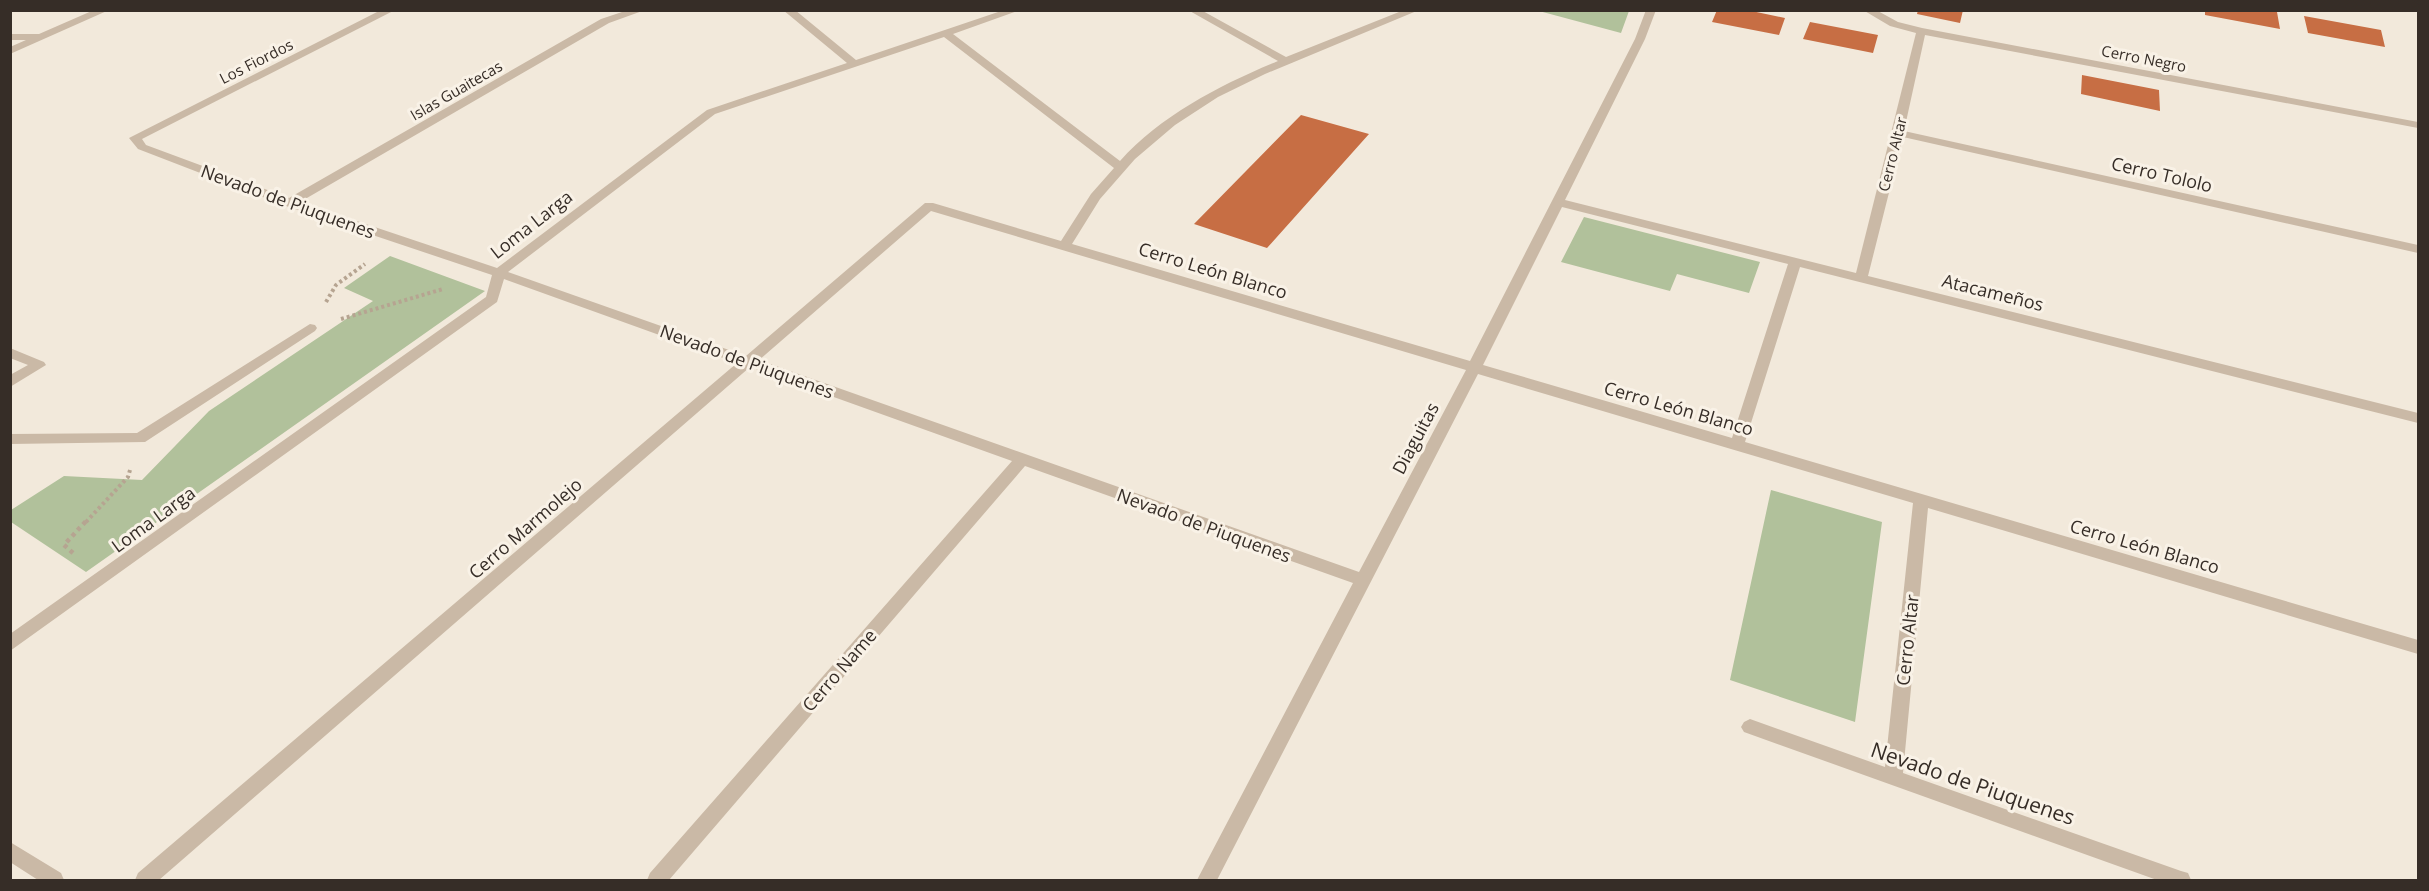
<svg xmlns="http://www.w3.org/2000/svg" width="2429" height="891" font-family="'Open Sans',sans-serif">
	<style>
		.green { fill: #b1c19b }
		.building { fill: #c76e44 }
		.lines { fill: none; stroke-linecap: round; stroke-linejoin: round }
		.path-far1 { stroke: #b6a491; stroke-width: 4; stroke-dasharray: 3 3; stroke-linecap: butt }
		.path { stroke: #b6a491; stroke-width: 4.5; stroke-dasharray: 4 4; stroke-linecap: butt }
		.minor { fill: #cab9a6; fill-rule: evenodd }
		.labels { text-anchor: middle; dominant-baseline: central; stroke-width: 6; stroke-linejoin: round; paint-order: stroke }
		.far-street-label { font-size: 15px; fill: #362d27; stroke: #f9f2e7 }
		.street-label { font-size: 18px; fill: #362d27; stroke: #f9f2e7 }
		.near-street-label { font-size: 21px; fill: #362d27; stroke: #f9f2e7 }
	</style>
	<rect width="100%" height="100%" fill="#f2e9db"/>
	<path class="green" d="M1539,11H1629L1621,33Z
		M1584,217L1760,262L1749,293L1677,274L1670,291L1561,262Z
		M390,256L485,291L86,572L11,522V510L64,476L142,480L209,411L373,301L344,288Z
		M1771,490L1882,522L1855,722L1730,680Z"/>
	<path class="building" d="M1717,10H1747L1785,18L1779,35L1712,22Z
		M1918,10H1963L1960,23L1917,14Z
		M2205,10L2277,12L2280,29L2205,15Z
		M2304,16L2381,30L2385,47L2308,33Z
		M1810,22L1878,35L1873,53L1803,39Z
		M2082,75L2159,90L2160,111L2081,94Z
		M1301,115L1369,134L1267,248L1194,224Z"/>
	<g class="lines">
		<path class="path-far1" d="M326,302L336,285L365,264
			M341,319L443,289
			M86,522L128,477L130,470"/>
		<path class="path" d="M73,553L64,545L87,520"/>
		<path class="minor" d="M94,10H109L10,54V47L26,40H10V34H39Z
			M381,10H395L142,139L146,145L289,198L601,19L628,10H645L609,23L300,202L497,268L707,110L847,63L783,10H795L856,60L1004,10H1020L953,34L1120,161C1161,115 1222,84 1278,61L1188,10H1201L1286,57L1404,10H1419L1265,74L1218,97L1175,125L1135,159L1100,199L1072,244L1470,361L1635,39L1646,10H1656L1645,39L1565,200L1856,273L1916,33L1890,26L1863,10H1876L1898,22L1922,28L2418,122V128L1925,35L1904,131L2418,245V253L1903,137L1868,276L2418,413V423L1800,267L1745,442L2418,640V654L1928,508L1903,773L2181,871L2188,873L2191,880H2157L1744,732L1741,727L1744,722L1750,719L1885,767L1913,503L1478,374L1217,880H1197L1353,583L1025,466L669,880H647L650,873L1012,461L750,367L159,880H135L138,873L737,363L504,279L497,302L10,651V634L486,297L492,275L286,206L138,149L129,138ZM944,37L1114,168L1091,194L1061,241L933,203H925L746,356L508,272L715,114ZM1562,207L1788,264L1732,438L1483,365ZM931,211L1466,370L1359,572L759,360Z
			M310,324L315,325L317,328L315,331L145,442L10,444V434L137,433Z
			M10,348L44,362L46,365L10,387V375L28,365L10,358Z
			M10,842L61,873L64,880H38L10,862Z"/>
	</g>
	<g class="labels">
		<g class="far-street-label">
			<text transform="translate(2144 58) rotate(11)">Cerro Negro</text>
			<text transform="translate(256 61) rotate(-27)">Los Fiordos</text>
			<text transform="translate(456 90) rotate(-30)">Islas Guaitecas</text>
			<text transform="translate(1892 154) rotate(-76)">Cerro Altar</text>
		</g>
		<g class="street-label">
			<text transform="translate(2162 174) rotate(13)">Cerro Tololo</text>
			<text transform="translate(288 201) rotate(20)">Nevado de Piuquenes</text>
			<text transform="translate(531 224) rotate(-38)">Loma Larga</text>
			<text transform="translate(1213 270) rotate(17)">Cerro León Blanco</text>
			<text transform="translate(1993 292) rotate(14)">Atacameños</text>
			<text transform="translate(747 361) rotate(20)">Nevado de Piuquenes</text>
			<text transform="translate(1679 408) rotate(16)">Cerro León Blanco</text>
			<text transform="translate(1415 438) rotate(-62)">Diaguitas</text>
			<text transform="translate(153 519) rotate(-36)">Loma Larga</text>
			<text transform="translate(1204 525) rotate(20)">Nevado de Piuquenes</text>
			<text transform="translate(525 528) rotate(-41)">Cerro Marmolejo</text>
			<text transform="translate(2145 546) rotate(16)">Cerro León Blanco</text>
			<text transform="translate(1907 640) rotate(-84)">Cerro Altar</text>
			<text transform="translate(839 670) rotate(-49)">Cerro Name</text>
		</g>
		<g class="near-street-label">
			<text transform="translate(1973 783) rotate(19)">Nevado de Piuquenes</text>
		</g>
	</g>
	<rect width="2429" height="891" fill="none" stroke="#362d27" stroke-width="24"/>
</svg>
